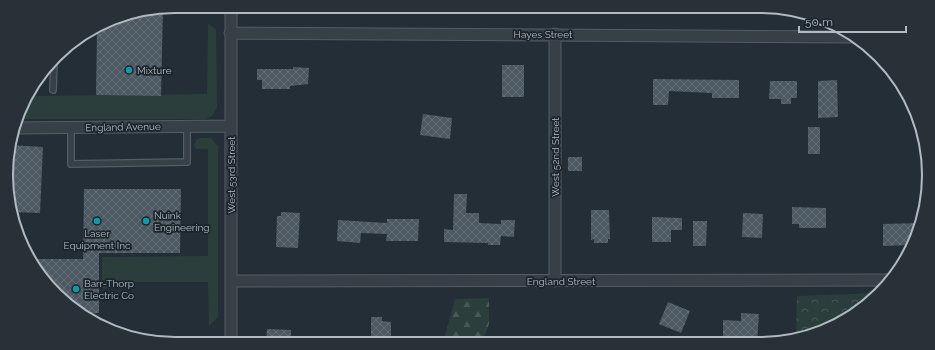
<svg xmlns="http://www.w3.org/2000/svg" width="935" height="350" font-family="Raleway,sans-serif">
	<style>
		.grass { fill: #2b3e3c }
		.forest { fill: url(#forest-firs) }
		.park { fill: url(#park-crowns) }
		.building { fill: url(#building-cross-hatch) }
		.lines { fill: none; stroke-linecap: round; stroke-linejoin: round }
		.service-casing { stroke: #545d65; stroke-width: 8 }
		.minor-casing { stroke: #545d65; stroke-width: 13 }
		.service { stroke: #373f47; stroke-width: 5.5 }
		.minor { stroke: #373f47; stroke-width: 11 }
		.culture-dot { fill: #0f9aa8; stroke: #1c242c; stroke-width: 1.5 }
		.labels { text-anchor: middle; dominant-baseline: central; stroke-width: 3.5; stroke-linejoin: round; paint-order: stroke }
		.street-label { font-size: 10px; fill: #b1bac3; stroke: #1c242c }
		.poi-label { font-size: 10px; fill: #b1bac3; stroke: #1c242c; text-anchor: start }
		.rim { fill: none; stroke: #b1bac3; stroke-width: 2 }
	</style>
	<defs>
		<pattern id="forest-firs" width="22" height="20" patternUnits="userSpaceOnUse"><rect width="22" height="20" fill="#2b3e3c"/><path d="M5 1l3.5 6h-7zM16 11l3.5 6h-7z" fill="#475857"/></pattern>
		<pattern id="park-crowns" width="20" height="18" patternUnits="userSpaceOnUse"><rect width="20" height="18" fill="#2b3e3c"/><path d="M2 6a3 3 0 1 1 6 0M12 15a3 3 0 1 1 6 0" fill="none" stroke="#475857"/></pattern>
		<pattern id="building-cross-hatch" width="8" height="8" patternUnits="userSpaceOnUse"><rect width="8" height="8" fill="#4c5862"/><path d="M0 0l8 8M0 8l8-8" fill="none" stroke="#636e77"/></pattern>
	</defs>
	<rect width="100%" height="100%" fill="#232e36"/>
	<path class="grass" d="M208,24L216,29L217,108L212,116L206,119H19L27,96L207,94Z
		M200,138H211L218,146V317L209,326L208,282H112V287L102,289V257L208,256V149H196L194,145L196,140Z
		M208,342L211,344H175L164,343Z"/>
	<path class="forest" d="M489,298V324L482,343H443L455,299Z"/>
	<path class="park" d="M879,293L871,302L835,327L786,341L796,333L797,296Z"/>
	<path class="building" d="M163,8L161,96L96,95L97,29L120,15Z
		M502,65H524V97H502Z
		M293,67L309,68L308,84L290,86V89H262V80H257V69H293Z
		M653,79L739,80V98H712V93L669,91L668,105H653Z
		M837,80L838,117L818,118V81Z
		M770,81H797V98H791V104H781V99H769Z
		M423,114L452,118L450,139L420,135Z
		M808,127H820V154H808Z
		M10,145L43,147L40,213L11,212L9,208L8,155Z
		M568,157H582V171H568Z
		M84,189H181L180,253H99V313H79L72,309L34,269L30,259H83Z
		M454,194H467L466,213H479V223L501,224V220H515L514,237L501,236L500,245H488V243L444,242V229L453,230Z
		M792,207L826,208V228H799V224H792Z
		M591,210H609L610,239H608V243H594V239L591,240Z
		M281,212L300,213L298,248L276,247L277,216H281Z
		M743,213L763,214L762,238L742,237Z
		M652,217L682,218V230H671V242H652Z
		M387,219H419L418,241H386L387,234L361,233L360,243L337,241L338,220L387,223Z
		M693,221H707L706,246H693Z
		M921,223L911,245L883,246V224Z
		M668,302L690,311L681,333L659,324Z
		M741,313L759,314L757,343L723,342V320L741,321Z
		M371,317H382V321L391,322V338H371Z
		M267,329L291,330V344H266Z"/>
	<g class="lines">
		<defs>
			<path id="service" d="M53,90L54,60
				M71,127V164L187,162V126"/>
			<path id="minor" d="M231,6V344
				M230,33L855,37
				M555,34V281
				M16,128L230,126
				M231,281L891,280"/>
		</defs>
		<use href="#service" class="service-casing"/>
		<use href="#minor" class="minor-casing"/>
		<use href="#service" class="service"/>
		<use href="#minor" class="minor"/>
	</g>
	<g class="culture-dot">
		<circle cx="129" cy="70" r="4"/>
		<circle cx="97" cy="221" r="4"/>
		<circle cx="146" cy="221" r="4"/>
		<circle cx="76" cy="289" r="4"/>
	</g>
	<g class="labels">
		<g class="street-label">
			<text x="543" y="34">Hayes Street</text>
			<text transform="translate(123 127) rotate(-1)">England Avenue</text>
			<text transform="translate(555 157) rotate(-90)">West 52nd Street</text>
			<text transform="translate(231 175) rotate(-90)">West 53rd Street</text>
			<text x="561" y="281">England Street</text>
		</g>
		<g class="poi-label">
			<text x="137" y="70">Mixture</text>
			<text x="154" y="215">Nuink<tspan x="154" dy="12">Engineering</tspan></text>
			<text x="97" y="233" text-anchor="middle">Laser<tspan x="97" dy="12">Equipment Inc</tspan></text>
			<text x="84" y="283">Barr-Thorp<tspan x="84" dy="12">Electric Co</tspan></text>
		</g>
	</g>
	<path d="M0 0H935V350H0ZM175 13H760A162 162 0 0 1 922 175V175A162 162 0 0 1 760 337H175A162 162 0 0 1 13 175V175A162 162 0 0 1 175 13Z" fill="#283038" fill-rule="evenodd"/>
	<path class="rim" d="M175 13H760A162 162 0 0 1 922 175V175A162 162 0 0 1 760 337H175A162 162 0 0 1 13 175V175A162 162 0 0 1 175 13Z"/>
	<path d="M799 26v6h107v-6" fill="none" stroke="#b1bac3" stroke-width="2"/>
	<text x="805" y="26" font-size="12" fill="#b1bac3" stroke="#1c242c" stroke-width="3" paint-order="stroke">50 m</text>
</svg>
